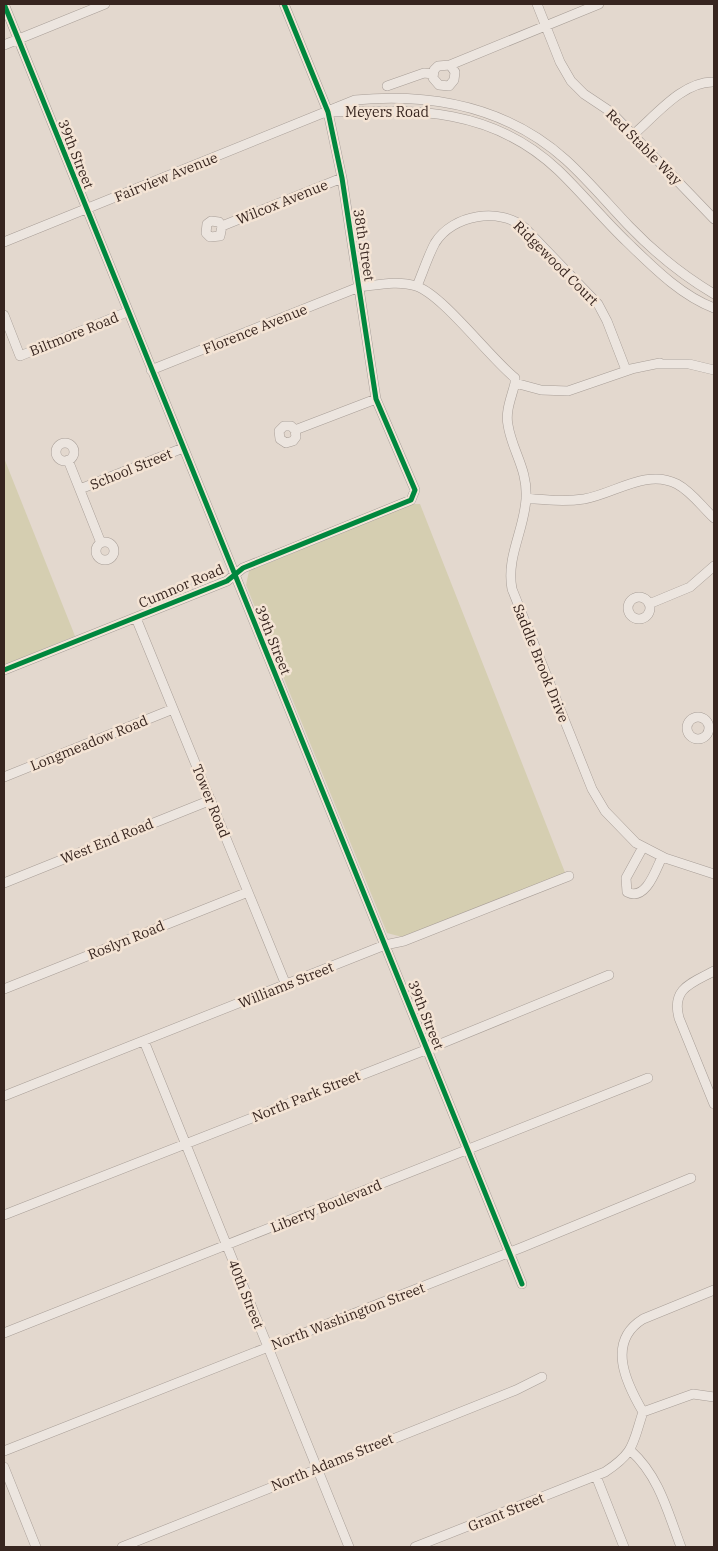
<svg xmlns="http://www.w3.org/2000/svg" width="718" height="1551" font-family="'IBM Plex Serif',serif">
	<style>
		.green { fill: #d5ceb1 }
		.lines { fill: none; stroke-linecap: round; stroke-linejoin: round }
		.minor-casing { stroke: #a89e97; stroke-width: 10 }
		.minor { stroke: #ece5df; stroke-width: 9 }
		.cycleway-casing { stroke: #f4e4d5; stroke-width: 8 }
		.cycleway { stroke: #00873e; stroke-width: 5 }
		.labels { text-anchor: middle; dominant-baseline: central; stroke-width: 5; stroke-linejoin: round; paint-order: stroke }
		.street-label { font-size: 14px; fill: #37251f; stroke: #f4e4d5 }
	</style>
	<rect width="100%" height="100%" fill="#e3d8ce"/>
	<path class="green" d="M4,458L75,636L4,665Z
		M412,504H420L566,875L406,938L387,933L246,585L249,571Z"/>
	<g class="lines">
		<defs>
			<path id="minor" d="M4,4L522,1284
				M537,4L560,62L571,81L584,94L611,112L714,219
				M4,45L105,4
				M450,65L455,72L454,80L449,86L439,85L433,78L434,70L438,66L450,65L599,4
				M387,86L424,73L433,74
				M333,112C418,109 492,108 558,170C582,193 603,219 627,242C652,266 680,295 714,308
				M634,134C656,115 683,81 714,82
				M222,226L220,236L210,237L206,233L207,224L211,221L219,222L222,226L342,178
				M4,242L355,100C431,93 507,107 566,160C588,180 608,204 629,226C655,253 682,275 714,294
				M417,286C423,272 428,256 435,243C453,214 500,207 525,228L598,304L607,321L626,370L660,363
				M4,315L20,356L127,312
				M657,364H689L714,370
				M151,370L359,287C377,285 398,280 416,286C443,295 489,357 515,378V383
				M515,383C512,396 505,411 508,425C512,451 528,469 526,499C524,531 506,557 512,589L592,789L605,811L636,843L665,858L714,874
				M515,383L541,390L568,391L632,369
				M295,430L296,437L293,441L286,443L280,439L279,431L284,426H291L295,430L376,399
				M56 452a9 9 0 1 1 18 0a9 9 0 1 1-18 0Z
				M68,460L101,543
				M80,489L183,448
				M526,498C545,500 565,502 584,499C614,494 647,468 677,484C692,492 702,507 714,518
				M96 551a9 9 0 1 1 18 0a9 9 0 1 1-18 0Z
				M628 608a11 11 0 1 1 22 0a11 11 0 1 1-22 0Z
				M649,604L690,587L714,566
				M136,618L286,985
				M4,670L227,581L243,568L411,500L415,490L376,399L342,178L328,112L284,4
				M687 728a11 11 0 1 1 22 0a11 11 0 1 1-22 0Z
				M4,777L173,709
				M643,847L626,878L627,892C646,902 656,869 662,857
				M4,883L211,800
				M714,971C692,983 671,988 679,1018L714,1104
				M4,989L248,892
				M144,1041L349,1547
				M4,1096L385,945L404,941L569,876
				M4,1215L428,1049L609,975
				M4,1333L648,1078
				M643,1412L693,1394L714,1397
				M4,1451L523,1247L691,1178
				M631,1451C659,1476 668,1513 681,1547
				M4,1467L36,1547
				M596,1476L624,1547
				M122,1547L516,1390L542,1377
				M415,1547L605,1472C635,1452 632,1445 643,1412C626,1383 606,1342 643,1319L714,1290"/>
		</defs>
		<use href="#minor" class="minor-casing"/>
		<use href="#minor" class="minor"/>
		<defs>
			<path id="cycleway" d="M4,4L522,1284
				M4,670L227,581L243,568L411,500L415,490L376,399L342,178L328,112L284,4"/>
		</defs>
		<use href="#cycleway" class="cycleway-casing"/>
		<use href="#cycleway" class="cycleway"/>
	</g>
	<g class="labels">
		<g class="street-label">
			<text x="387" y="112">Meyers Road</text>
			<text transform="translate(644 147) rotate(45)">Red Stable Way</text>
			<text transform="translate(76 154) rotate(68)">39th Street</text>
			<text transform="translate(166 177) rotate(-22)">Fairview Avenue</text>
			<text transform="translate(282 202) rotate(-22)">Wilcox Avenue</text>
			<text transform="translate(364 245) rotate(81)">38th Street</text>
			<text transform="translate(556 263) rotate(45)">Ridgewood Court</text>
			<text transform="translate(255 329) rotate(-22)">Florence Avenue</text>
			<text transform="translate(74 334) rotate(-22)">Biltmore Road</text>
			<text transform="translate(131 469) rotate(-22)">School Street</text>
			<text transform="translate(181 586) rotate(-23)">Cumnor Road</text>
			<text transform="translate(273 640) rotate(68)">39th Street</text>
			<text transform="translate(541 663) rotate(68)">Saddle Brook Drive</text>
			<text transform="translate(89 743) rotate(-22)">Longmeadow Road</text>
			<text transform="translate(211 801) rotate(68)">Tower Road</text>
			<text transform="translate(107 841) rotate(-22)">West End Road</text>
			<text transform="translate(126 940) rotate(-22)">Roslyn Road</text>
			<text transform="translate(286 985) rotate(-22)">Williams Street</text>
			<text transform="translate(426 1015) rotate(68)">39th Street</text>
			<text transform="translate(306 1096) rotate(-22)">North Park Street</text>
			<text transform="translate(326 1206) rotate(-22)">Liberty Boulevard</text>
			<text transform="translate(246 1294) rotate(68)">40th Street</text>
			<text transform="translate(348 1316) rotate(-21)">North Washington Street</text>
			<text transform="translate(332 1462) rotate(-22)">North Adams Street</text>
			<text transform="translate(506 1512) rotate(-22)">Grant Street</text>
		</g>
	</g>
	<rect width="718" height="1551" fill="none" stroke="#37251f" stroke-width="10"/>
</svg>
